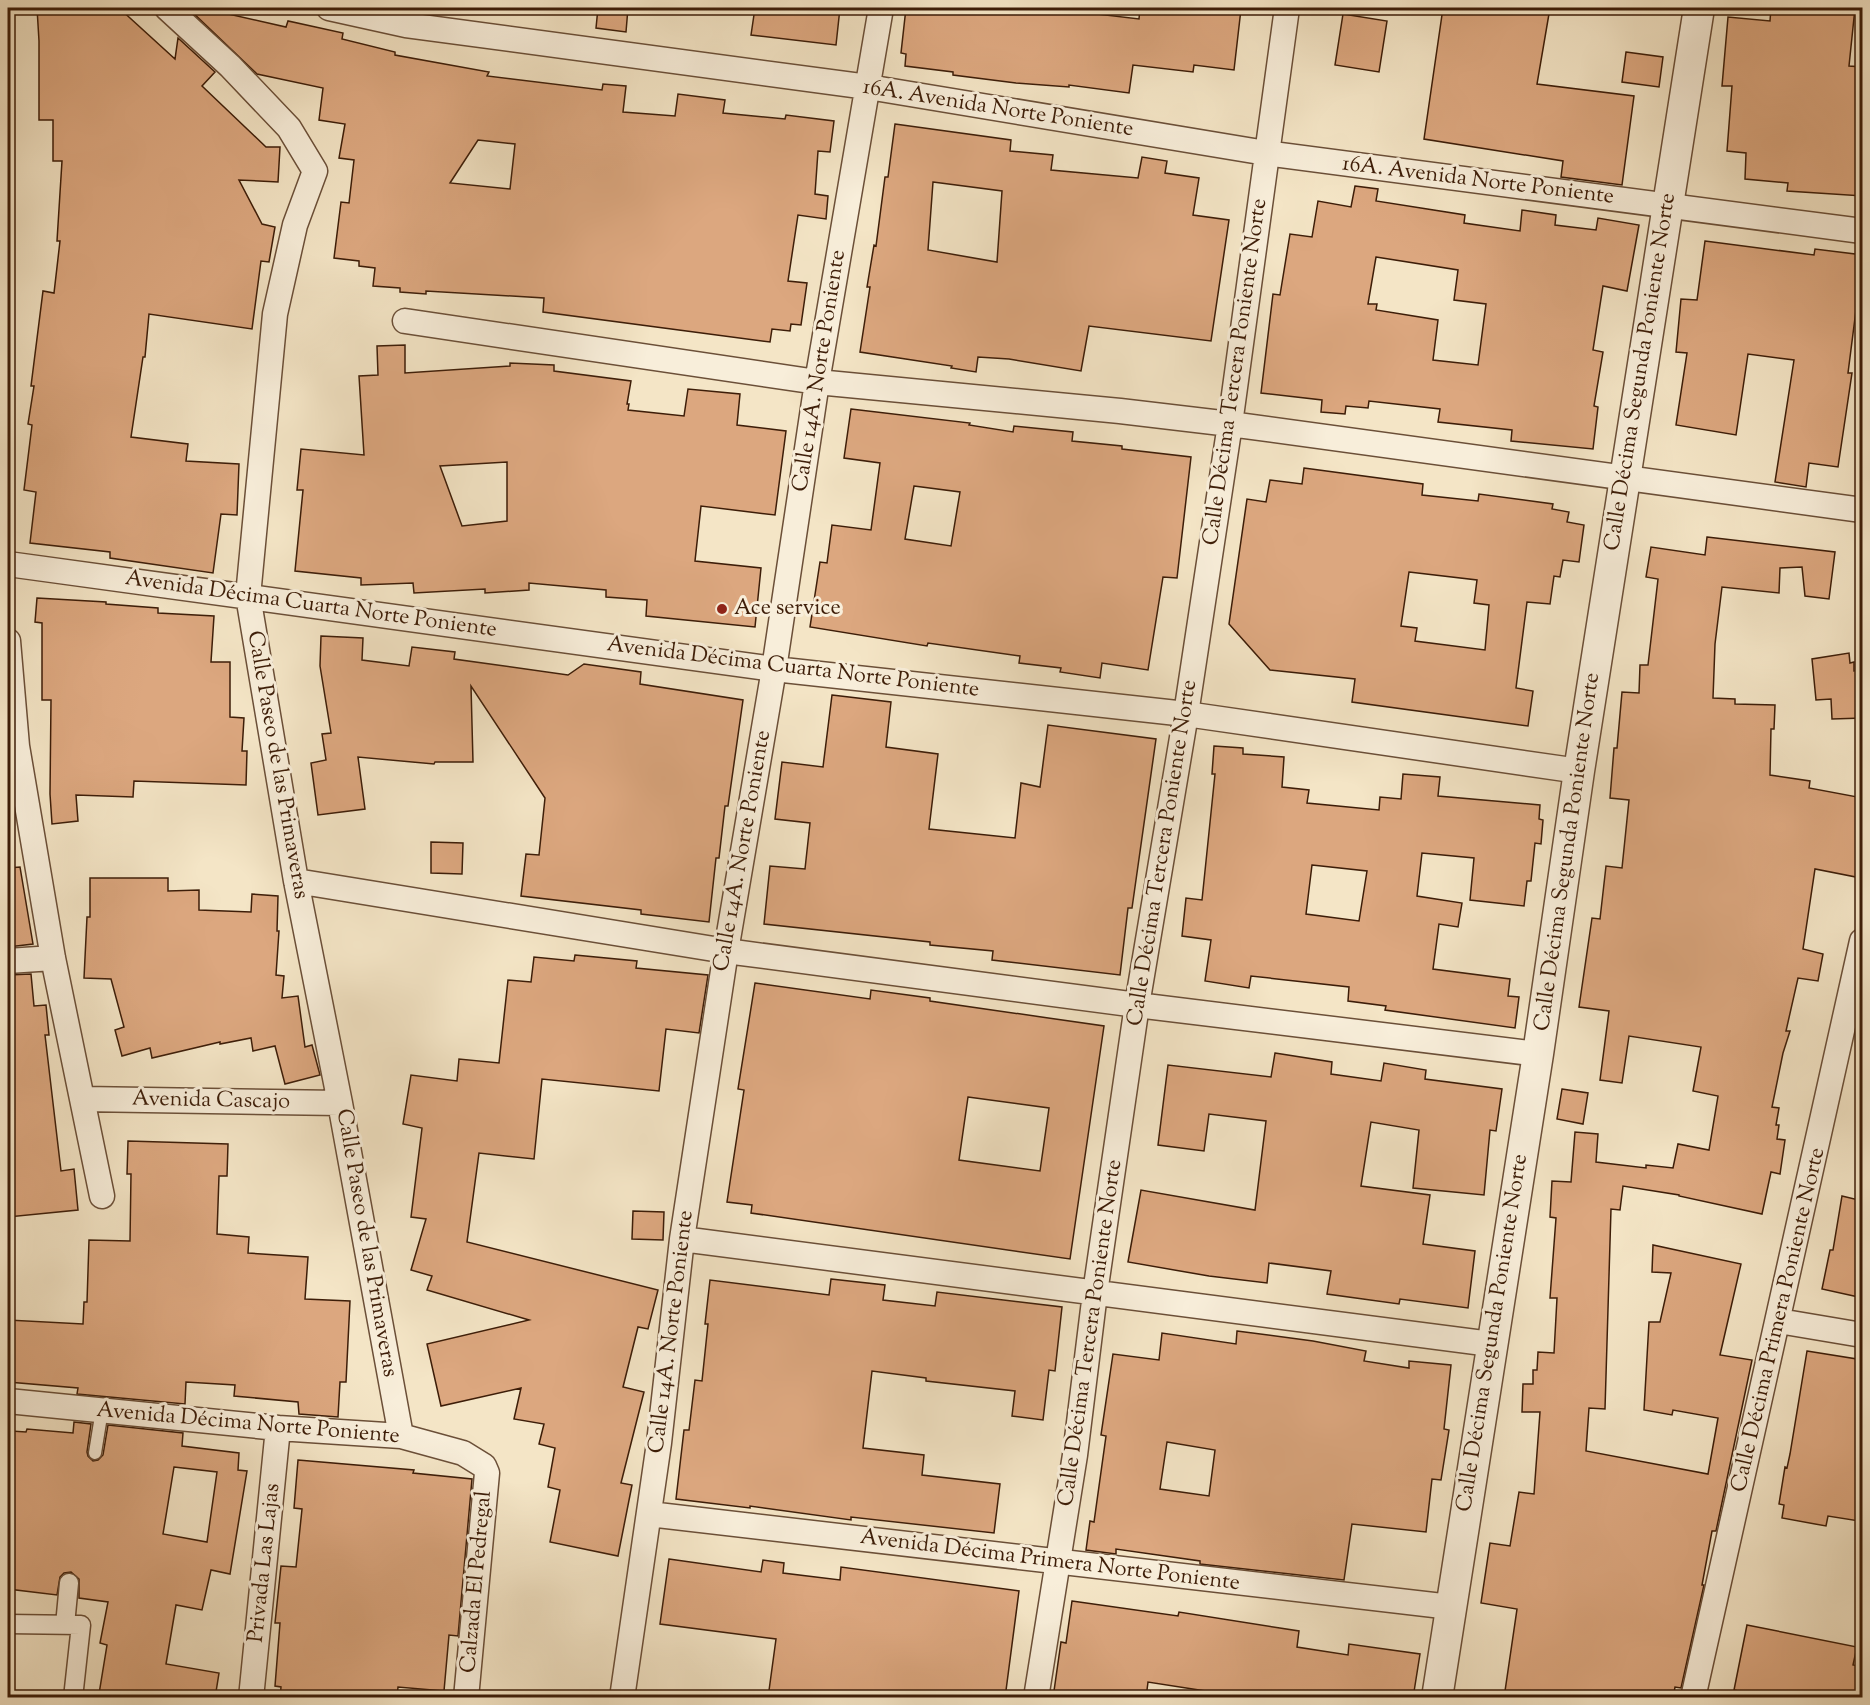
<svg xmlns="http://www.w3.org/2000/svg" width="1870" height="1705" font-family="'Sorts Mill Goudy',serif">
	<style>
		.building { fill: #dca77f; stroke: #3d1d08; stroke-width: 1.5; fill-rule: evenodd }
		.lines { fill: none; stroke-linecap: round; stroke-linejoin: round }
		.service-casing { stroke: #6b4f38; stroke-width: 15 }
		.pedestrian-casing { stroke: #6b4f38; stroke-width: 21 }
		.minor-casing { stroke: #6b4f38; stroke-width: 27 }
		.tertiary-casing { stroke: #6b4f38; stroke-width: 33 }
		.service { stroke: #f8eeda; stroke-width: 12 }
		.pedestrian { stroke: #f8eeda; stroke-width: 18 }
		.minor { stroke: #f8eeda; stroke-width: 24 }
		.tertiary { stroke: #f8eeda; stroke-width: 30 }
		.poi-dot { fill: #8f2418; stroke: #f8eeda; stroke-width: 2 }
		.labels { text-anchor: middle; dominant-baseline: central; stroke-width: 6; stroke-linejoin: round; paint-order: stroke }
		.street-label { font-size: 22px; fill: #3d1d08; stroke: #f8eeda }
		.poi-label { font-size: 22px; fill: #3d1d08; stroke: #f8eeda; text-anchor: start }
	</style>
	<rect width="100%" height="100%" fill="#f4e5c6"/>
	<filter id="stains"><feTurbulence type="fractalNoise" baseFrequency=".00333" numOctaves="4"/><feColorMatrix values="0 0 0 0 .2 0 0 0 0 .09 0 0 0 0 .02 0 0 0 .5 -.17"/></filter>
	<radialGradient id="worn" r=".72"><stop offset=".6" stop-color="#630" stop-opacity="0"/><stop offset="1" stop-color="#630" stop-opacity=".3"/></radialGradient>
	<path class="building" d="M37,8H119L175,59L178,38L215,72L202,86L266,147H280L278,182L239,180L262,224L275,227L269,262L261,261L252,329L149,314L145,357H143L131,437L188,444L186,461L239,464L237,515L221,514L213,573L110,558V552L30,543L36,492L24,490L32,425L28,424L34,386H31L43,291L54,293L60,241H57L62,161H53V120H39V41Z
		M188,8H202L286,27L288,21L343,33L342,39L395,52V55L489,72L487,76L602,90L603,84L626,86L623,112L675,116L678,94L725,100L723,113L785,119L786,115L834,121L830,152L818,151L815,194L828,196L826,219L798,215L788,281L807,283L801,325L791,324L790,331L772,329L770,342L543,312L544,298L426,291V294L400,292V288L373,286L375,268L359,266V261L334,258L341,202L349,203L354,160L339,158L345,124L319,120L323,88L257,74ZM478,140L515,144L510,189L450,183Z
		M598,8H628L626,32L596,28Z
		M755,8L793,12V8H840L836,45L751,35Z
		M906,8H1046L1139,19L1140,8L1241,9L1234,70L1194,65L1193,72L1133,65L1129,93L1069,85V87L1016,83L953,75V72L905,66L906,54L901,53Z
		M1443,8H1550L1537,84L1634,96L1622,185L1561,177L1563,161L1424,139Z
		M1771,8H1855L1849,66L1863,67V196L1787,191L1788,183L1745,179L1746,153L1727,151L1732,86H1722L1728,17L1770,21Z
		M1343,14L1387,21L1379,72L1335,65Z
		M1626,52L1663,57L1659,87L1622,82Z
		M895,124L1011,140L1010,151L1053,155L1051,170L1138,178L1142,157L1167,161L1165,173L1199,178L1193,215L1229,220L1211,341L1089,326L1081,371L1009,359L978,357L976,372L951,368L952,366L860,352L870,287H867L874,245L876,246L885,177H888ZM933,182L1002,191L997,262L928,250Z
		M1355,186L1378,189L1376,201L1465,215L1464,223L1520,231L1522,210L1556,215L1555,225L1596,230L1598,218L1639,225L1627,291L1603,286L1593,350L1603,352L1594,406L1598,407L1593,449L1511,441L1512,430L1438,422L1440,409L1369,401L1368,408L1346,406L1345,414L1321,412L1322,400L1261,393L1273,294L1280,295L1290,234L1312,237L1318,201L1351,207ZM1376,257L1458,270L1454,300L1486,304L1478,365L1433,360L1438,320L1376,310L1377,304H1368Z
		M1705,241L1814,255L1815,249L1863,255L1848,373H1852L1838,467L1809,463L1806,487L1775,482L1794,360L1748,354L1736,435L1676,425L1687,353L1676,352L1681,299L1697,300Z
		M405,345V373L510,366V363L554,365V371L631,381L627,404H629L628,410L684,416L688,389L740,394L737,425L786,431L775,515L701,506L695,561L761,568L755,627L646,616L647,600L606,597V590L529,583V590L485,593V589L414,593L413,583L361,585V578L295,571L303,490H297L301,449L364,455L359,376L378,375L377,346ZM507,462V521L462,526L440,466Z
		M851,409L970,423L969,425L1013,432L1014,426L1073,432L1072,441L1122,446V449L1191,457L1177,578L1163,577L1148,670L1102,663L1100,678L1060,672L1061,668L1019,663L1020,656L928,643L927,646L810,627L820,562L827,563L832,525L871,530L880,463L844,458ZM914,486L960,492L951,546L905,539Z
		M1304,468L1423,484L1422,495L1478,501L1479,494L1553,504L1552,509L1569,512L1567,522L1584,525L1579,562L1563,560L1560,577L1554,576L1550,604L1527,602L1516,688L1533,691L1528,726L1352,702L1355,679L1270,670L1229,624L1247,499L1266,502L1270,480L1302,484ZM1409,572L1477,580L1474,603L1489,605L1485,650L1415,641L1417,628L1401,626Z
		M1707,537L1835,552L1829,599L1805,596L1802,567L1780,568L1779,593L1722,587L1715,644L1713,698L1735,699V704L1775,705L1774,729H1771L1770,775L1810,781L1809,788L1863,798V843L1856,877L1815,869L1803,949L1823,954L1818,981L1798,978L1786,1031H1790L1783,1053L1772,1107L1779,1108L1776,1125H1779L1777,1139L1785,1140L1780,1174L1771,1172L1762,1214L1679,1196V1195L1623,1186L1620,1210L1611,1209L1605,1409L1589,1408L1586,1451L1708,1474L1718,1418L1673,1410L1672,1415L1644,1410L1649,1322H1660L1671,1273L1652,1272L1653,1245L1741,1264L1720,1355L1752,1360L1716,1531H1712L1702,1585H1704L1681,1688L1675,1687L1673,1698H1504L1517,1609L1481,1603L1490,1543L1510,1546L1519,1492L1534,1494L1540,1412H1522L1523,1384H1533V1370H1537L1538,1352L1554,1353L1557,1298H1550L1556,1218L1550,1217L1552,1181L1571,1182L1575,1132L1598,1134L1596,1162L1646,1168V1165L1673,1168L1678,1144L1709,1150L1718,1096L1693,1091L1701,1047L1629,1036L1622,1083L1600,1080L1609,1011L1579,1007L1592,918L1600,919L1606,866L1622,868L1629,800L1610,798L1614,748H1617L1622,692L1639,693L1640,665H1648L1658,579L1646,577L1651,547L1705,555Z
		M37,598L106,602V604L158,608V613L214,616L211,662H230V717L244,718L242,751H247L246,785L134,781L133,797L76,795L78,821L52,824L50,794L51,700H42V623L35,622Z
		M321,636L363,638L362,660L409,666L412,647L455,652L454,659L568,675L584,664L641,672L640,684L743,700L728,806H725L719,858H716L709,922L641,914V910L521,896L526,854L539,855L545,798L471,686L473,762H435L434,764L358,757L365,809L318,815L311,763L326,760L322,734L331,733L320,666Z
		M1849,653L1850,663L1854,662V671L1863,670V718L1832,719L1831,699L1816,700L1812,659Z
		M832,695L891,702L886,747L938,754L929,829L1015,838L1021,783L1040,787L1048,725L1156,739L1132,908H1128L1120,975L992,960L993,951L930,945V942L764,924L770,866L805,869L810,823L775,819L782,762L823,767Z
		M1214,746L1243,748V754L1284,757L1282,787L1309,790L1307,803L1379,810L1380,797L1401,799L1403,774L1440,777L1438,796L1540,805L1539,819L1543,820L1541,844L1535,843L1531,881H1527L1524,906L1470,900L1474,858L1422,853L1417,896L1462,903L1458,927L1439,924L1433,969L1510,979L1508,996L1519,997L1515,1028L1385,1010L1386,1006L1348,1001L1349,987L1251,976L1249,988L1205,981L1211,940L1182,936L1186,898L1202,900L1215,774H1212ZM1312,865L1367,871L1359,921L1306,914Z
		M431,842L463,843L462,874L431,873Z
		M20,867L33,944L8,947V868Z
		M90,878H168V891L199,890V910L251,912L252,894L278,896L277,931H279L276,975L284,976L282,998L298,996L305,1047L312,1045L320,1075L285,1084L275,1046L253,1051L251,1038L220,1044V1042L152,1058L150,1048L122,1056L115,1030L124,1027L111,979L84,978L87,917H90Z
		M575,955L637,961L636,968L708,975L699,1033L666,1029L659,1091L542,1079L534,1159L479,1153L467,1242L658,1290L648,1329L638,1327L623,1387L644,1392L621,1483L632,1485L618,1556L550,1542L560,1490L548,1487L555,1448L539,1444L544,1424L514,1419L521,1388L441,1406L427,1344L529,1320L427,1290L432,1276L411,1270L426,1219L411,1217L422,1128L403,1124L411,1075L457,1081L459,1059L499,1063L508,980L531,982L534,957L574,961Z
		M31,974L34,1006L46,1005L49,1035H45L61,1171L74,1169L78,1210L8,1217V975Z
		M755,983L870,999L871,990L930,998V1001L1104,1026L1070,1259L751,1213L752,1205L727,1202L744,1090L738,1089ZM968,1097L1049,1108L1040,1171L959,1160Z
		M1275,1053L1332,1062L1331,1074L1381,1081L1384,1063L1426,1070L1425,1079L1502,1089L1496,1131L1490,1130L1484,1195L1413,1188L1419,1130L1371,1122L1361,1186L1430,1195L1423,1244L1475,1251L1468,1308L1400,1299L1399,1304L1327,1294L1331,1271L1269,1263L1267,1283L1209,1276L1128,1262L1141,1190L1255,1210L1266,1121L1209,1114L1204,1151L1158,1145L1168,1065L1271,1077Z
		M1562,1089L1588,1093L1583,1124L1557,1119Z
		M128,1141L228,1144L227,1176H219L217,1234L249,1237L248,1253L308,1257L305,1299L350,1301L346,1382H340L338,1417L299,1414L298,1402L234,1396L235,1385L186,1382L185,1404L77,1394L78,1388L8,1382V1320L83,1324L84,1302H87L89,1240L130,1241L131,1174H127Z
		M1842,1196L1863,1201V1298L1822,1289L1830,1250H1833Z
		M633,1211L664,1212L663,1240L632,1239Z
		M831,1279L885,1285L883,1300L935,1306L937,1292L1062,1307L1055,1371L1049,1370L1043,1420L1012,1416L1015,1391L926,1381V1378L872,1371L863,1448L924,1455L922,1475L1000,1484L994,1533L851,1517V1520L750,1506V1508L676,1499L684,1430H689L695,1380L702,1381L708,1324H705L710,1280L829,1295Z
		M1237,1331L1313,1341L1366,1351L1364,1361L1409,1368V1361L1451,1365L1444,1429L1449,1430L1441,1480L1432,1479L1426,1532L1352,1524L1344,1580L1200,1564V1561L1116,1549V1554L1086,1550L1090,1521L1094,1522L1106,1436L1101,1435L1113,1354L1159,1360L1162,1333L1236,1344ZM1167,1442L1215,1450L1209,1496L1160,1489Z
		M1807,1351L1863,1360V1501L1859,1521L1828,1516L1826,1526L1782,1518L1784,1505L1779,1504L1785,1467L1787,1468L1790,1454Z
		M74,1422L91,1424L87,1452L88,1456L93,1461L98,1460L103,1455L108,1425L183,1433L182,1446L239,1453L238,1470L247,1471L230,1574L211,1570L202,1610L176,1605L166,1664L219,1673L215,1698H117L99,1694L107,1645L100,1643L108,1602L79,1598V1579L71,1572L64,1573L60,1577L57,1595L8,1589V1464L11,1431L26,1432L27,1429L73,1433ZM174,1467L217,1472L207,1542L163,1534Z
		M298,1460L414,1470L413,1473L472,1479L458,1636L449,1635L444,1691L398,1687L397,1698L356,1694V1698H280L281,1687L275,1686L280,1623H275L281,1566L296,1567L302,1509L294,1508Z
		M669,1559L761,1572L763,1560L784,1563L783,1573L840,1580L841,1567L1019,1591L1005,1698H768L776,1639L660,1624Z
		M1072,1601L1178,1616L1179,1612L1299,1631L1297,1647L1348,1655L1349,1644L1420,1654L1413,1698H1231V1695L1148,1682L1146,1698H1053L1061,1642L1066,1643Z
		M1747,1625L1857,1647L1853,1665L1863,1667V1698H1770L1734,1690Z"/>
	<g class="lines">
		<defs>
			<path id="service" d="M95,1453L102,1410"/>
			<path id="pedestrian" d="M8,1624L81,1625L73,1698
				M65,1625L69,1583"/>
			<path id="minor" d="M167,8L230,66L289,128L315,171L295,225L275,314L248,596L296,881L340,1103L401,1436
				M329,8L406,25L868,87L1266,153L1862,231
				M405,321L817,382L1120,411L1230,424L1862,510
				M8,564L774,669L1186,714L1579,771
				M8,641L17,746L53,958L102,1196
				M296,881L726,951L1137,1005L1538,1054
				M8,961L53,958
				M83,1099L340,1103
				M682,1239L1491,1344
				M1779,1321L1862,1335
				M8,1401L278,1428L401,1436L463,1453L484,1466L487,1473L466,1698
				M649,1514L1451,1607
				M251,1698L278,1428
				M622,1698L659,1443L682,1239L726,951L774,669L817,382L881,8
				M1036,1698L1075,1455L1095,1293L1137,1005L1186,714L1230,424L1287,8
				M1693,1698L1862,941"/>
			<path id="tertiary" d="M1437,1698L1538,1054L1579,771L1699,8"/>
		</defs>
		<use href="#service" class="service-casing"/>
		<use href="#pedestrian" class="pedestrian-casing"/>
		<use href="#minor" class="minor-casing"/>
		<use href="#tertiary" class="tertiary-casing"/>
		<use href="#service" class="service"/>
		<use href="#pedestrian" class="pedestrian"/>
		<use href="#minor" class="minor"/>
		<use href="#tertiary" class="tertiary"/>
	</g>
	<circle class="poi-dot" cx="722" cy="609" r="6"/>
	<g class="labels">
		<g class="street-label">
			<text transform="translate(998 109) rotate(9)">16A. Avenida Norte Poniente</text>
			<text transform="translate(1478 181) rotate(7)">16A. Avenida Norte Poniente</text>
			<text transform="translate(820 371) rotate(-81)">Calle 14A. Norte Poniente</text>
			<text transform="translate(1236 372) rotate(-82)">Calle Décima Tercera Poniente Norte</text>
			<text transform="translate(1641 372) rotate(-81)">Calle Décima Segunda Poniente Norte</text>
			<text transform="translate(311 605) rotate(8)">Avenida Décima Cuarta Norte Poniente</text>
			<text transform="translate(793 668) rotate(7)">Avenida Décima Cuarta Norte Poniente</text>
			<text transform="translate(277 765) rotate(80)">Calle Paseo de las Primaveras</text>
			<text transform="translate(743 851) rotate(-80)">Calle 14A. Norte Poniente</text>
			<text transform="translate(1568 852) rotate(-82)">Calle Décima Segunda Poniente Norte</text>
			<text transform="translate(1163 853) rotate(-81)">Calle Décima Tercera Poniente Norte</text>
			<text transform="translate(211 1101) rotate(1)">Avenida Cascajo</text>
			<text transform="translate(366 1243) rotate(80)">Calle Paseo de las Primaveras</text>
			<text transform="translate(1779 1320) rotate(-77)">Calle Décima Primera Poniente Norte</text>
			<text transform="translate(672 1332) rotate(-83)">Calle 14A. Norte Poniente</text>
			<text transform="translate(1091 1333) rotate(-82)">Calle Décima Tercera Poniente Norte</text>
			<text transform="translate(1493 1333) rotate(-81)">Calle Décima Segunda Poniente Norte</text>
			<text transform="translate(248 1424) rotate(5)">Avenida Décima Norte Poniente</text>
			<text transform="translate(1050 1561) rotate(7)">Avenida Décima Primera Norte Poniente</text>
			<text transform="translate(265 1563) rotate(-84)">Privada Las Lajas</text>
			<text transform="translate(477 1582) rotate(-85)">Calzada El Pedregal</text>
		</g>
		<g class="poi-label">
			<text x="734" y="609">Ace service</text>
		</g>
	</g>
	<rect width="1870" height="1705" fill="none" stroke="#f4e5c6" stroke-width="30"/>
	<rect x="9" y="9" width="1852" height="1687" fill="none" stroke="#3d1d08" stroke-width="3"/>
	<rect x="15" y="15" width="1840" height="1675" fill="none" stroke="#3d1d08" stroke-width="1.5"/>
	<rect width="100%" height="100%" filter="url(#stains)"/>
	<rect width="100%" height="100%" fill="url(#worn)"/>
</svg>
